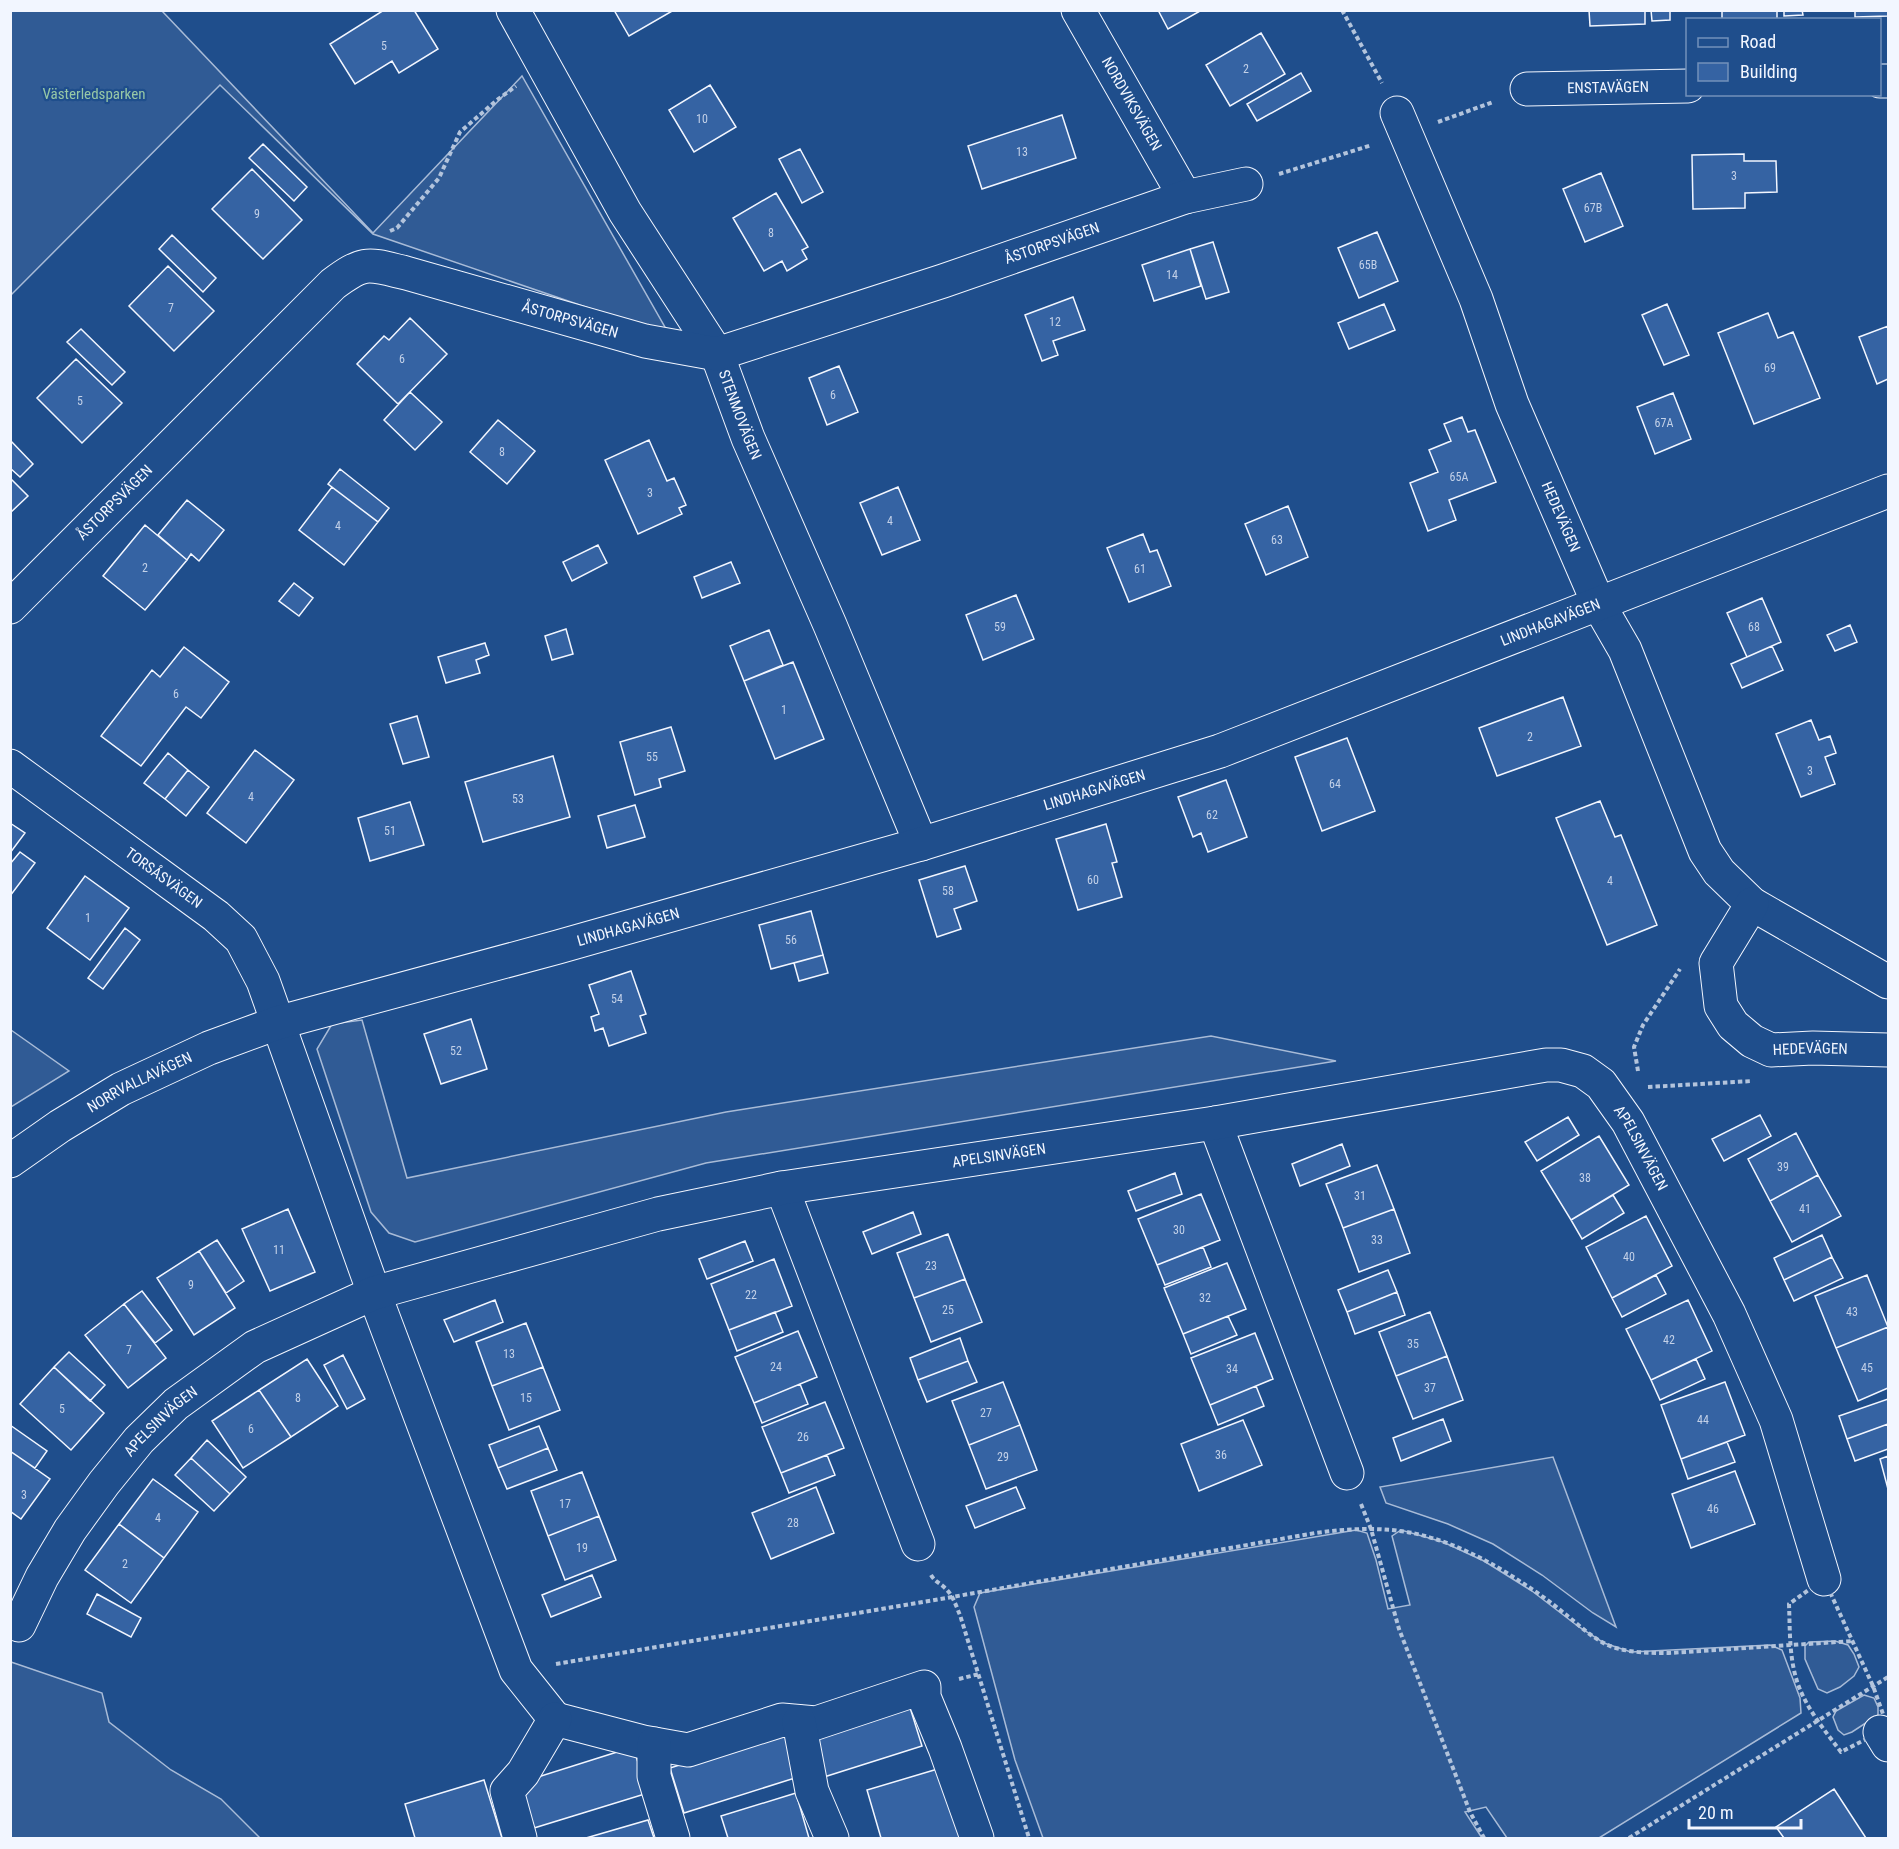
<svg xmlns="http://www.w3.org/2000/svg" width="1899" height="1849" font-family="'Roboto Condensed',sans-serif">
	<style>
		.built { fill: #305b95; stroke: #a8bbd7; stroke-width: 1.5 }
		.building { fill: #3563a3; stroke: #f2f6ff; stroke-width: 1.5 }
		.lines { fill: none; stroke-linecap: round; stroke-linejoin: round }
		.minor-casing { stroke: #f2f6ff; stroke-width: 35 }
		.path { stroke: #b3c4dc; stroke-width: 4; stroke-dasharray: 4.5 3; stroke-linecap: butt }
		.minor { stroke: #1f4e8c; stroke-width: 33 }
		.labels { text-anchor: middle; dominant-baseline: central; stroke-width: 4.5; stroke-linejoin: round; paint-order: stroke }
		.number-label { font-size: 12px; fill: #c3d1e8 }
		.street-label { font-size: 15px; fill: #f2f6ff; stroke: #1f4e8c }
		.park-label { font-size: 15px; fill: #97c8a6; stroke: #1f4e8c }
	</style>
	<rect width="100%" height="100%" fill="#1f4e8c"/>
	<path class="built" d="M11,11H162L373,233L522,76L670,336L373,234L220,85L11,295Z
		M362,1020L407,1178L726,1112L1211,1036L1336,1061L706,1163L415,1242L389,1233L371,1212L317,1049L332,1024Z
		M11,1030L69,1071L11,1107Z
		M1553,1457L1616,1627L1593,1613L1542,1575L1493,1544L1448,1524L1386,1503L1380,1487Z
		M1356,1530L1367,1533L1376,1560L1388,1609L1410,1605L1392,1536L1401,1530L1443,1542L1484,1561L1532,1591L1579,1627L1604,1643L1631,1652L1770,1645L1782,1650L1800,1698L1801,1713L1599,1838H1507L1486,1807L1465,1812L1482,1838H1043L1015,1760L974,1607L980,1593Z
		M1835,1641L1848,1645L1854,1654L1859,1667L1854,1676L1840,1687L1827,1693L1818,1689L1805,1659V1646L1809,1642Z
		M11,1662L102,1693L109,1722L171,1770L221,1799L260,1838H11Z
		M1864,1695L1874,1698L1878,1707V1715L1852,1732L1844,1735L1838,1730L1833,1717L1836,1711Z"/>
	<path class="building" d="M384,10H414L438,49L399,73L392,61L355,84L330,44Z
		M614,10H674L629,36Z
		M1158,10H1202L1168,29Z
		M1589,10H1645V24L1590,26Z
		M1651,10H1670V20L1652,21Z
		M1722,10H1777V19L1722,20Z
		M1784,10H1802L1803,15L1784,16Z
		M1855,10H1888V16L1855,17Z
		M1261,33L1285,74L1230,106L1206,65Z
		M1301,73L1311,91L1257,121L1247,104Z
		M710,85L736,127L694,152L669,110Z
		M1062,115L1076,158L982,189L968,146Z
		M263,144L307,187L294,201L249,158Z
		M800,149L823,192L802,203L779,159Z
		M1744,154V161H1776L1777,192L1745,193V208L1693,209L1692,155Z
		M252,169L302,220L263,259L212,209Z
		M1601,173L1623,226L1585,242L1563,189Z
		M776,193L808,247L802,250L807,259L787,271L782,261L764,271L733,218Z
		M1377,232L1398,281L1359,298L1338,248Z
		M172,235L216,278L203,292L159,249Z
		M1213,242L1229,292L1206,299L1190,249Z
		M1190,249L1201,286L1154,301L1142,265Z
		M168,266L214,311L174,351L129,306Z
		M1073,297L1085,330L1053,341L1058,355L1042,361L1025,315Z
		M1384,304L1395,330L1349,349L1338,323Z
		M1667,304L1689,355L1664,365L1642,315Z
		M1768,313L1778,338L1793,332L1820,398L1754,424L1718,333Z
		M410,318L447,354L398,404L357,364L384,336L389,340Z
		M1888,326V379L1877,384L1859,337Z
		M81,329L125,372L112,385L67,342Z
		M76,359L122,403L82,443L37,398Z
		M839,366L858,412L827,425L809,378Z
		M410,392L442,422L415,450L384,420Z
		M1673,393L1691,439L1655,454L1637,407Z
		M1462,417L1468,432L1475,430L1496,482L1449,500L1456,520L1428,531L1410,483L1438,472L1429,450L1451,441L1444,424Z
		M498,420L535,451L507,484L470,452Z
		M10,440L33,464L20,477L10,468Z
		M649,440L667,481L674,478L686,505L679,508L682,514L638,534L605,460Z
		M340,469L389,508L378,522L328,484Z
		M10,478L28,496L10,513Z
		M332,487L378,522L344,565L299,530Z
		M898,487L920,540L882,555L860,503Z
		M187,500L224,530L199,561L191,554L187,560L158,535Z
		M1288,506L1308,557L1266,575L1245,524Z
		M145,525L187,560L145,610L103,576Z
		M1143,534L1150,552L1157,550L1171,586L1129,602L1107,548Z
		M598,545L607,563L572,581L563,562Z
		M731,562L740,583L702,598L694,577Z
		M294,583L313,598L299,616L279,601Z
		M1016,595L1034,639L983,660L966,615Z
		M1762,598L1781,642L1747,657L1727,613Z
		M1850,625L1857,642L1835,651L1827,635Z
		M566,629L573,654L552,660L545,636Z
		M769,630L783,665L744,681L730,646Z
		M485,643L489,655L476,660L480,673L446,683L438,657Z
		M1772,646L1783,670L1742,688L1731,664Z
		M184,647L229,682L201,718L186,707L141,766L101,736L152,670L160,677Z
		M793,662L824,739L775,759L744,681Z
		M1563,697L1581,746L1497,776L1479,728Z
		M417,716L429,757L403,764L390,724Z
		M1811,720L1819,740L1830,736L1836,753L1825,757L1835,784L1801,797L1776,734Z
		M671,727L685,771L659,779L661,787L635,795L620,742Z
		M1347,738L1375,811L1322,831L1295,757Z
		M255,750L294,780L246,843L207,813Z
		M168,753L188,770L165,799L144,783Z
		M553,756L570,817L483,842L465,782Z
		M188,770L209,787L186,816L165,799Z
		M1226,780L1247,837L1208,852L1201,833L1193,837L1178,797Z
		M1600,801L1615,837L1621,835L1657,925L1607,945L1556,818Z
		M410,802L424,845L370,861L358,818Z
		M635,805L645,837L607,848L598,816Z
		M10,823L25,833L10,853Z
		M1106,824L1117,862L1112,863L1122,897L1078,910L1056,839Z
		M20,852L35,863L10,896V864Z
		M965,866L977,901L954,909L961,929L937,937L919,880Z
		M85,876L129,908L90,960L47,928Z
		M811,911L823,955L771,969L759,925Z
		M125,928L140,940L103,989L88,978Z
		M823,955L828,973L799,981L794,963Z
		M631,971L646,1014L640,1016L646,1033L609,1046L603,1028L595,1031L591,1017L599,1014L589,985Z
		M471,1019L487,1069L441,1084L424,1034Z
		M1760,1115L1771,1136L1724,1161L1712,1139Z
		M1568,1117L1579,1135L1537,1161L1525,1142Z
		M1796,1133L1818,1175L1770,1201L1748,1159Z
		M1599,1136L1629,1185L1571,1220L1541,1171Z
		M1342,1144L1350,1166L1300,1186L1292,1164Z
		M1377,1165L1394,1209L1343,1228L1326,1184Z
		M1175,1173L1182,1194L1136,1211L1128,1191Z
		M1818,1175L1841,1216L1792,1242L1770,1201Z
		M1201,1194L1220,1240L1157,1265L1138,1219Z
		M1613,1195L1624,1213L1582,1239L1571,1220Z
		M288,1209L315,1272L270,1291L242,1229Z
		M1394,1209L1410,1253L1359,1272L1343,1228Z
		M913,1212L921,1234L872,1254L863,1232Z
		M1646,1216L1672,1266L1612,1298L1586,1247Z
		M948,1234L965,1279L914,1298L897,1253Z
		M1822,1235L1832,1257L1784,1280L1774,1258Z
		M217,1240L244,1281L226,1293L199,1251Z
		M745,1241L753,1261L707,1279L699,1259Z
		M1203,1247L1211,1267L1165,1285L1157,1265Z
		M199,1251L235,1308L194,1335L157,1278Z
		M1832,1257L1843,1278L1794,1301L1784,1280Z
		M774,1259L792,1306L729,1330L711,1284Z
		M1227,1263L1246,1309L1183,1334L1164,1288Z
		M1388,1270L1397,1292L1347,1312L1338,1290Z
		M1656,1275L1666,1294L1622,1317L1612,1298Z
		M1867,1275L1888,1327L1836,1348L1815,1296Z
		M965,1279L982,1322L931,1342L914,1298Z
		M142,1291L172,1330L155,1343L124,1304Z
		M1397,1292L1405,1315L1355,1334L1347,1312Z
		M495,1300L503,1322L454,1342L444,1320Z
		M1688,1300L1712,1351L1651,1380L1626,1329Z
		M124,1304L166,1358L128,1388L85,1335Z
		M775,1312L783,1332L737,1351L729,1330Z
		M1430,1312L1447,1356L1396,1376L1379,1332Z
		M1228,1316L1237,1335L1191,1354L1183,1334Z
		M526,1323L543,1367L492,1386L476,1342Z
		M1888,1327V1388L1858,1401L1836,1348Z
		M798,1331L817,1377L754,1403L735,1357Z
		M1255,1333L1273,1379L1210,1405L1191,1358Z
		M960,1338L968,1361L918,1380L910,1358Z
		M69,1352L105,1385L90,1401L54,1367Z
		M343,1355L365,1399L347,1409L324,1365Z
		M1447,1356L1463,1400L1413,1419L1396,1376Z
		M307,1359L338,1406L291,1437L259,1390Z
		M1696,1359L1705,1379L1660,1400L1651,1380Z
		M968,1361L977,1382L927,1402L918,1380Z
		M54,1367L104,1413L71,1450L20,1404Z
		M543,1367L560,1410L509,1430L492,1386Z
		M1003,1382L1020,1425L969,1445L952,1401Z
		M1725,1382L1745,1435L1681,1459L1661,1405Z
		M800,1384L808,1404L762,1423L754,1403Z
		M1256,1386L1264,1406L1218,1425L1210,1405Z
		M259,1390L291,1437L243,1468L212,1421Z
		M1888,1399V1424L1847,1439L1839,1416Z
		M825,1402L844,1448L781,1473L762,1427Z
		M1443,1419L1451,1441L1401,1461L1393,1438Z
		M1243,1420L1262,1465L1199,1491L1181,1444Z
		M1888,1424V1449L1855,1461L1847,1439Z
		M10,1425L47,1451L35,1468L10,1451Z
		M1020,1425L1037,1470L986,1489L969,1445Z
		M539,1426L548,1448L498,1468L489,1445Z
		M207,1440L246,1477L230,1494L191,1458Z
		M1727,1442L1735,1462L1688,1479L1681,1459Z
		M548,1448L557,1470L507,1489L498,1468Z
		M10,1451L50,1479L21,1519L10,1511Z
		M827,1455L835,1475L789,1493L781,1473Z
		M1888,1456V1489L1880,1459Z
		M191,1458L230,1494L214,1511L175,1475Z
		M1735,1471L1755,1524L1691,1548L1672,1494Z
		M582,1472L599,1516L548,1536L531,1491Z
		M153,1479L198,1512L164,1558L119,1524Z
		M816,1487L834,1533L771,1559L752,1513Z
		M1016,1487L1025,1508L975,1528L966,1506Z
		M599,1516L616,1560L565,1580L548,1536Z
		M119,1524L164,1558L131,1603L85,1570Z
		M592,1575L601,1597L551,1617L542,1595Z
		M97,1594L141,1618L131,1637L87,1614Z
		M908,1701L922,1746L824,1777L809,1732Z
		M784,1732L798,1777L684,1813L670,1768Z
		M633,1747L648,1793L534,1828L519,1783Z
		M941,1768L962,1838H881L867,1790Z
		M484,1780L502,1838H415L405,1804Z
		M1834,1789L1866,1838H1784L1776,1827Z
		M796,1793L809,1838H728L721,1816Z
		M648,1820L654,1838H586Z"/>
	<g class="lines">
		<defs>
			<g id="minor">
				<path id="s1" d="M513,10L625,212L717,354L748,438L830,625L921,844"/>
				<path id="s2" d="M1078,10L1185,197"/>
				<path d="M1880,81H1888"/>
				<path id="s3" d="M1527,89L1688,86"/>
				<path id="s4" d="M1397,113L1476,299L1512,404L1599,605L1625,650L1705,851L1719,872L1752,904L1888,982"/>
				<path id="s5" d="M10,607L333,284C365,260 368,264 406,273L645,341L717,354L943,281L1185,197L1246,184"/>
				<path id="s6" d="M10,766L216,916L241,939L263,981L374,1293L516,1670L555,1719"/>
				<path id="s7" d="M1752,904L1716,963L1721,1006L1733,1025L1752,1041L1771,1050L1813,1048L1888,1050"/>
				<path d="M1215,1123L1347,1473"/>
				<path id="s8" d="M10,1161L60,1126L121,1089L209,1048L277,1023L558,947L921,844L1220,751L1888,491"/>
				<path d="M782,1188L918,1544"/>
				<path id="s9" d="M19,1625L42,1577L70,1530L104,1483L139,1440L176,1404L255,1347L374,1293L658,1214L782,1188L1215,1123L1546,1065H1561L1583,1071L1601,1084L1628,1122L1729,1314L1776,1420L1824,1579"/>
				<path d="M555,1719L643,1742L688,1750L782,1720L816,1723L924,1687V1697L945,1748L977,1838"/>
				<path d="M799,1722L812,1791L832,1838"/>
				<path d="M1880,1732L1888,1745"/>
				<path d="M654,1744V1776L673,1838"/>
				<path d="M520,1838L507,1791L523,1773L555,1719"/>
			</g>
		</defs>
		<use href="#minor" class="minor-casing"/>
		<path class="path" d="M1342,10L1382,83
			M1438,122L1493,102
			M1279,174L1372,145
			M390,231L397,228L439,178L460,132L497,100L516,86
			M1638,1071L1634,1047L1643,1025L1680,969
			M1648,1087L1752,1081
			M1361,1504L1371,1529L1399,1629L1470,1812L1484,1838
			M931,1575C935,1582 940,1583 945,1588C953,1595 956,1606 960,1615L1029,1838
			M1824,1579L1873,1686L1883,1714L1879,1725L1880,1732L1841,1752C1825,1731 1803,1704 1796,1678C1789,1654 1790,1628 1789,1604Z
			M556,1664L952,1597L1315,1533C1346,1529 1376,1527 1407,1532C1448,1539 1490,1561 1524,1584C1538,1593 1552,1603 1565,1614C1579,1625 1593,1639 1610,1646C1629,1653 1649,1653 1669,1653L1853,1641
			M959,1679L979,1674
			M1629,1838L1888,1677"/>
		<use href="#minor" class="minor"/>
	</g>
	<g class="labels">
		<g class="number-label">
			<text x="384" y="46">5</text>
			<text x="1246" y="69">2</text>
			<text x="702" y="119">10</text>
			<text x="1022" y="152">13</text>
			<text x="1734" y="176">3</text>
			<text x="1593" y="208">67B</text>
			<text x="257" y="214">9</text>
			<text x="771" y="233">8</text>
			<text x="1368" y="265">65B</text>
			<text x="1172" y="275">14</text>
			<text x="171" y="308">7</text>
			<text x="1055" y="322">12</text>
			<text x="402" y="359">6</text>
			<text x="1770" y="368">69</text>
			<text x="833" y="395">6</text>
			<text x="80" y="401">5</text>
			<text x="1664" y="423">67A</text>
			<text x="502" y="452">8</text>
			<text x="1459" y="477">65A</text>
			<text x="650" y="493">3</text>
			<text x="890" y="521">4</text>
			<text x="338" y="526">4</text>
			<text x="1277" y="540">63</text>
			<text x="145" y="568">2</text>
			<text x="1140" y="569">61</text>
			<text x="1000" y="627">59</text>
			<text x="1754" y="627">68</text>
			<text x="176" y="694">6</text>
			<text x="784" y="710">1</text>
			<text x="1530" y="737">2</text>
			<text x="652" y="757">55</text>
			<text x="1810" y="771">3</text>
			<text x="1335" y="784">64</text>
			<text x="251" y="797">4</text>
			<text x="518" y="799">53</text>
			<text x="1212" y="815">62</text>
			<text x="390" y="831">51</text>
			<text x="1093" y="880">60</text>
			<text x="1610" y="881">4</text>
			<text x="948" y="891">58</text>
			<text x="88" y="918">1</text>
			<text x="791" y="940">56</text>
			<text x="617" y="999">54</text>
			<text x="456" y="1051">52</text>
			<text x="1783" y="1167">39</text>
			<text x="1585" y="1178">38</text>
			<text x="1360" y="1196">31</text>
			<text x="1805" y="1209">41</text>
			<text x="1179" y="1230">30</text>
			<text x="1377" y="1240">33</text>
			<text x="279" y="1250">11</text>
			<text x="1629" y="1257">40</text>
			<text x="931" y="1266">23</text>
			<text x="191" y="1285">9</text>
			<text x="751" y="1295">22</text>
			<text x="1205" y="1298">32</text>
			<text x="948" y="1310">25</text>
			<text x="1852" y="1312">43</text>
			<text x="1669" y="1340">42</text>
			<text x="1413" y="1344">35</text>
			<text x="129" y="1350">7</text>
			<text x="509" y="1354">13</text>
			<text x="776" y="1367">24</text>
			<text x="1867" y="1368">45</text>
			<text x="1232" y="1369">34</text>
			<text x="1430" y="1388">37</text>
			<text x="298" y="1398">8</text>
			<text x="526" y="1398">15</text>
			<text x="62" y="1409">5</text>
			<text x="986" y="1413">27</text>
			<text x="1703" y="1420">44</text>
			<text x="251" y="1429">6</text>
			<text x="803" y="1437">26</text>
			<text x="1221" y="1455">36</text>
			<text x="1003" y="1457">29</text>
			<text x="24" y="1495">3</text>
			<text x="565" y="1504">17</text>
			<text x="1713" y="1509">46</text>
			<text x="158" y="1518">4</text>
			<text x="793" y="1523">28</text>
			<text x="582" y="1548">19</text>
			<text x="125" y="1564">2</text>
		</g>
		<g class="street-label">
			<text stroke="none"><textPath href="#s3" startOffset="81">ENSTAVÄGEN</textPath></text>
			<text stroke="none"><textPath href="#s2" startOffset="108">NORDVIKSVÄGEN</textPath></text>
			<text stroke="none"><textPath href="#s5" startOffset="1210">ÅSTORPSVÄGEN</textPath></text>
			<text stroke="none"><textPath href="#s5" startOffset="706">ÅSTORPSVÄGEN</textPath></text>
			<text stroke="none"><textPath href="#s1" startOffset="465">STENMOVÄGEN</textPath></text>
			<text stroke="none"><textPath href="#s5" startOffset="148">ÅSTORPSVÄGEN</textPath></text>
			<text stroke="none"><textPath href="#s4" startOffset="436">HEDEVÄGEN</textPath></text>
			<text stroke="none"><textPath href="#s8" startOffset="1638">LINDHAGAVÄGEN</textPath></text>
			<text stroke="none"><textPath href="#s8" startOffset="1152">LINDHAGAVÄGEN</textPath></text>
			<text stroke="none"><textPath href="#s6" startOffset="190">TORSÅSVÄGEN</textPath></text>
			<text stroke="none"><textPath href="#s8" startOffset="666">LINDHAGAVÄGEN</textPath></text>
			<text stroke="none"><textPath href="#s7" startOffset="220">HEDEVÄGEN</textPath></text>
			<text stroke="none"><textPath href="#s8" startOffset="152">NORRVALLAVÄGEN</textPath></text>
			<text stroke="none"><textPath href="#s9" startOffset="1832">APELSINVÄGEN</textPath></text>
			<text stroke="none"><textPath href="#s9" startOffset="1142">APELSINVÄGEN</textPath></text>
			<text stroke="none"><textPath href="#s9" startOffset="250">APELSINVÄGEN</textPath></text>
		</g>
		<g class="park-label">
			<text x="94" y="94">Västerledsparken</text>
		</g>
	</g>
	<rect width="1899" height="1849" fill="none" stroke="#f2f6ff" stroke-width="24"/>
	<rect x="1686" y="18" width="195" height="78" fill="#1f4e8c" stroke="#7391ba" stroke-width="1.5"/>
	<rect x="1698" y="38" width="30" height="9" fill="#1f4e8c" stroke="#7391ba" stroke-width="1.5"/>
	<text x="1740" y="48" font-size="18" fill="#f2f6ff">Road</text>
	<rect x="1698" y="63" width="30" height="18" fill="#3563a3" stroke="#7391ba" stroke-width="1.5"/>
	<text x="1740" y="78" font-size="18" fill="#f2f6ff">Building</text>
	<path d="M1689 1819v9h112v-9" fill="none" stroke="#f2f6ff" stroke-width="3"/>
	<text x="1698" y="1819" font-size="18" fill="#f2f6ff" stroke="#1f4e8c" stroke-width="4.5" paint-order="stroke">20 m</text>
</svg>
